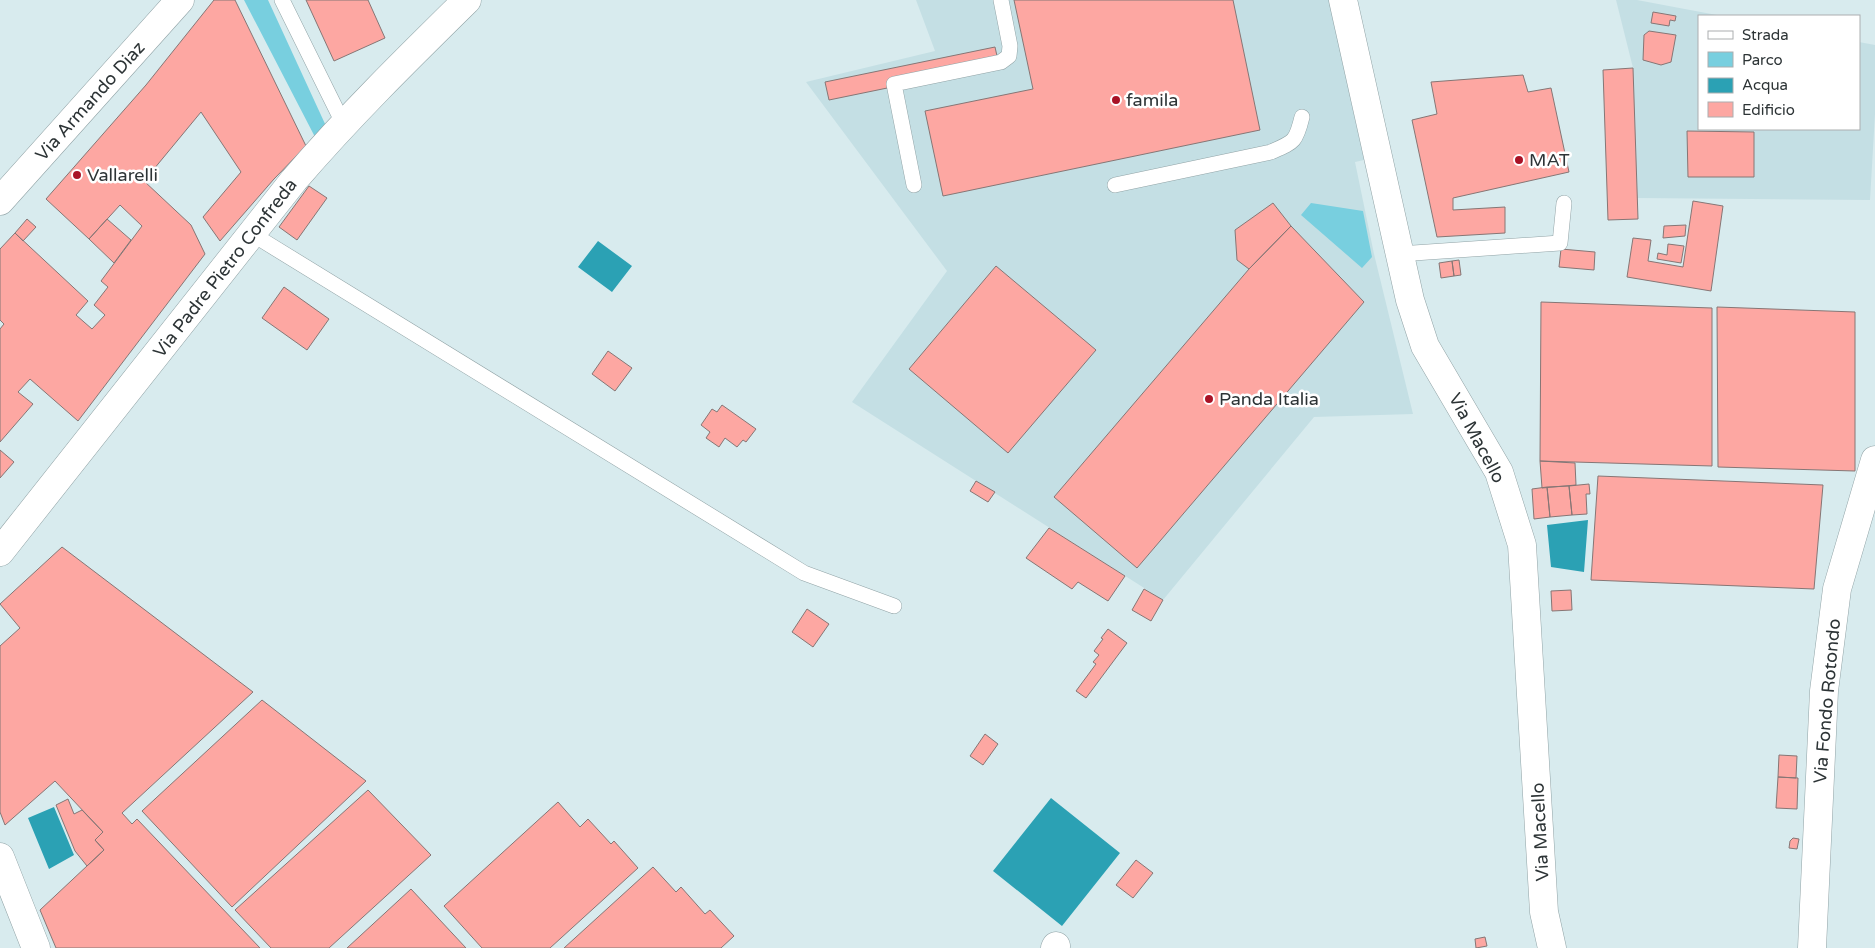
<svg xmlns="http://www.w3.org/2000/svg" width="1875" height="948" font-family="'Varela Round',sans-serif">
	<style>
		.built { fill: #c4dfe4 }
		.green { fill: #78cfdf }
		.water { fill: #2ba1b4 }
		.building { fill: #fda7a2; stroke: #867675 }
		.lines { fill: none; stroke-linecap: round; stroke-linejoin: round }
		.service-casing { stroke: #91a3a6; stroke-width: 16 }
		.minor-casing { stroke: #91a3a6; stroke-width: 29 }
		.secondary-casing { stroke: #91a3a6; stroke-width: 29 }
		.service { stroke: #fff; stroke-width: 15 }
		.minor { stroke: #fff; stroke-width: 28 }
		.secondary { stroke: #fff; stroke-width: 28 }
		.poi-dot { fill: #a91326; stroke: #fff; stroke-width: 2 }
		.labels { text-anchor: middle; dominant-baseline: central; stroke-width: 5; stroke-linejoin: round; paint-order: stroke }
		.poi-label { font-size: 18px; fill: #2d3436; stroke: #fff; text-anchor: start }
		.street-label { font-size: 18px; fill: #2d3436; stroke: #fff }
	</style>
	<rect width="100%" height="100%" fill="#d8ebee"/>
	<path class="built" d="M916,0H1329L1364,160L1355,162L1374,254L1413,414L1314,417L1163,600L852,402L947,271L806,82L935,51Z
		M1616,0H1637L1722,16H1699V129H1859V42L1875,45V114L1870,200L1637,198L1633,68Z"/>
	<path class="green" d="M244,0H268L326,126L315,137Z
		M1311,203L1363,211L1372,257L1362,268L1301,215Z"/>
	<path class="water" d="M598,241L632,266L612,292L578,267Z
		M1588,520L1584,572L1551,567L1547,525Z
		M1051,798L1120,853L1062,926L993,871Z
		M54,807L74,855L49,869L28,818Z"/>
	<path class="building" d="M214,0H235L306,146L274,179L220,241L203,217L241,172L201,112L144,181L191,225L205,254L78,421L30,379L18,392L33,404L0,442V329L4,324L0,320V249L15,233L88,301L76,315L92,329L105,315L94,305L108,287L101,281L142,226L120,205L89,239L46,199L146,85Z
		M306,0H368L385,38L334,61Z
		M1014,0H1233L1260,130L943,196L925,111L1033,89Z
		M1653,12L1676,16L1675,21L1670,20L1669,26L1651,23Z
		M1649,31L1676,35L1671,62L1661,65L1643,60L1644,35Z
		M995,47L999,65L829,100L825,82Z
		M1633,68L1638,219L1608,220L1603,70Z
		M1523,75L1528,92L1551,88L1569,172L1453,198V210L1505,207V233L1437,237L1412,120L1437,114L1431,82Z
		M1687,131L1754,132V177H1688Z
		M309,186L327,198L297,240L279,227Z
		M1693,201L1723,206L1711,291L1627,277L1633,238L1651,240L1648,261L1683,267Z
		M1273,203L1291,226L1249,269L1237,260L1235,230Z
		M27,219L36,227L23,241L15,233Z
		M107,219L131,240L114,263L89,239Z
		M1686,225L1685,236L1663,238L1664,226Z
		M1291,226L1364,302L1137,568L1054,497L1249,269Z
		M1668,244L1684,246L1681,263L1657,259L1658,253L1667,255Z
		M1561,249L1595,252L1594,270L1559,267Z
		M1459,260L1461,275L1454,276L1452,261Z
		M1452,261L1454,276L1441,278L1439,263Z
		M996,266L1096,350L1008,453L909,369Z
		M284,287L329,319L307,350L262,318Z
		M1541,302L1712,308V466L1540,461Z
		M1717,307L1855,312V471L1718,467Z
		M608,351L632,368L615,391L592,374Z
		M722,405L756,429L746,442L743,440L737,447L725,438L719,447L706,438L710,432L701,425L712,409L717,412Z
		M0,450L14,462L0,478Z
		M1540,461L1575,463L1576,485L1542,488Z
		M1598,476L1823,485L1814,589L1591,580Z
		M976,481L995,492L988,502L970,491Z
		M1589,484L1590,494H1586L1587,514L1572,515L1569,486Z
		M1569,486L1572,515L1550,517L1547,487Z
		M1547,487L1550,517L1534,519L1532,489Z
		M1049,528L1125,576L1108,601L1078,582L1072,589L1026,558Z
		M62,547L253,692L122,813L132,824L137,819L260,948H56L40,910L104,850L95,840L103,832L55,781L5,825L0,812V646L20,628L0,604Z
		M1144,589L1163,600L1151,621L1132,610Z
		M1571,590L1572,610L1552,611L1551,591Z
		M807,609L829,624L813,647L792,632Z
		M1108,629L1127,643L1086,698L1076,691L1096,664L1093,662L1099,655L1094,651L1103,639L1101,638Z
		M262,700L366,781L232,907L142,811Z
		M985,734L998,744L983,765L970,756Z
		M1779,755L1797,756L1796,778L1778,777Z
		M1778,777L1798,778L1797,809L1776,808Z
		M368,790L431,855L329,948H271L235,910Z
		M68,799L74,814L82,810L103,832L95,840L104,850L87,866L75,851L56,805Z
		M558,802L580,827L588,819L611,844L614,841L638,868L550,948H482L444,906Z
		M1793,838L1799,839L1797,849L1789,848L1790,841Z
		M1136,860L1153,873L1133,898L1116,885Z
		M653,867L676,892L681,887L705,914L710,910L734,936L721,948H564Z
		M411,889L466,948H347Z
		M1485,937L1487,946L1476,948L1475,939Z"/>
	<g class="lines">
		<defs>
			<path id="service" d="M282,0L343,123
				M914,185L894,84L1001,62L1009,56L1010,46L1001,0
				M1115,185L1271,152C1294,142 1296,142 1302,117
				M252,234L804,573L894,606
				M1399,254L1560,243L1564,203"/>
			<path id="minor" d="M1343,0L1410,300L1425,346L1499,472L1522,545L1544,912L1552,948
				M0,552L294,180C349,116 407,59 467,0
				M0,857L36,948
				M1055,948L1056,946
				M1812,948L1824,691L1837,589L1875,460"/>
			<path id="secondary" d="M0,201L180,0"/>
		</defs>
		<use href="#service" class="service-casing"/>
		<use href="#minor" class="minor-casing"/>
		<use href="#secondary" class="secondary-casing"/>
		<use href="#service" class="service"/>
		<use href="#minor" class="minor"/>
		<use href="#secondary" class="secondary"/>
	</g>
	<g class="poi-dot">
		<circle cx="1116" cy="100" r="5"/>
		<circle cx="1519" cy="160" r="5"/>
		<circle cx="77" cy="175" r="5"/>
		<circle cx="1209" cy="399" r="5"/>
	</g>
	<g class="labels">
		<g class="poi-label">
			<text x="1126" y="100">famila</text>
			<text x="1529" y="160">MAT</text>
			<text x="87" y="175">Vallarelli</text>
			<text x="1219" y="399">Panda Italia</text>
		</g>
		<g class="street-label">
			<text transform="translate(90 101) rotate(-48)">Via Armando Diaz</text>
			<text transform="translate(225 268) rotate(-52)">Via Padre Pietro Confreda</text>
			<text transform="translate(1477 438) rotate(62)">Via Macello</text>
			<text transform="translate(1827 701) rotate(-85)">Via Fondo Rotondo</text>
			<text transform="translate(1540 832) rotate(-93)">Via Macello</text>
		</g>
	</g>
	<rect x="1698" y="15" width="162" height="115" fill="#ffffff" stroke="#abaeaf"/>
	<rect x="1708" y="31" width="25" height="8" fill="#ffffff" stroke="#abaeaf"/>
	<text x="1742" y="40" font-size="15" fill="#2d3436">Strada</text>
	<rect x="1708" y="52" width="25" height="15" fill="#78cfdf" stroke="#abaeaf"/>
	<text x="1742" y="65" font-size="15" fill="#2d3436">Parco</text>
	<rect x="1708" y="78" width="25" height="15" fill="#2ba1b4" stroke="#abaeaf"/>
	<text x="1742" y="90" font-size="15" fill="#2d3436">Acqua</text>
	<rect x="1708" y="102" width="25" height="15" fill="#fda7a2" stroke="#abaeaf"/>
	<text x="1742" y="115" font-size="15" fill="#2d3436">Edificio</text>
</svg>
